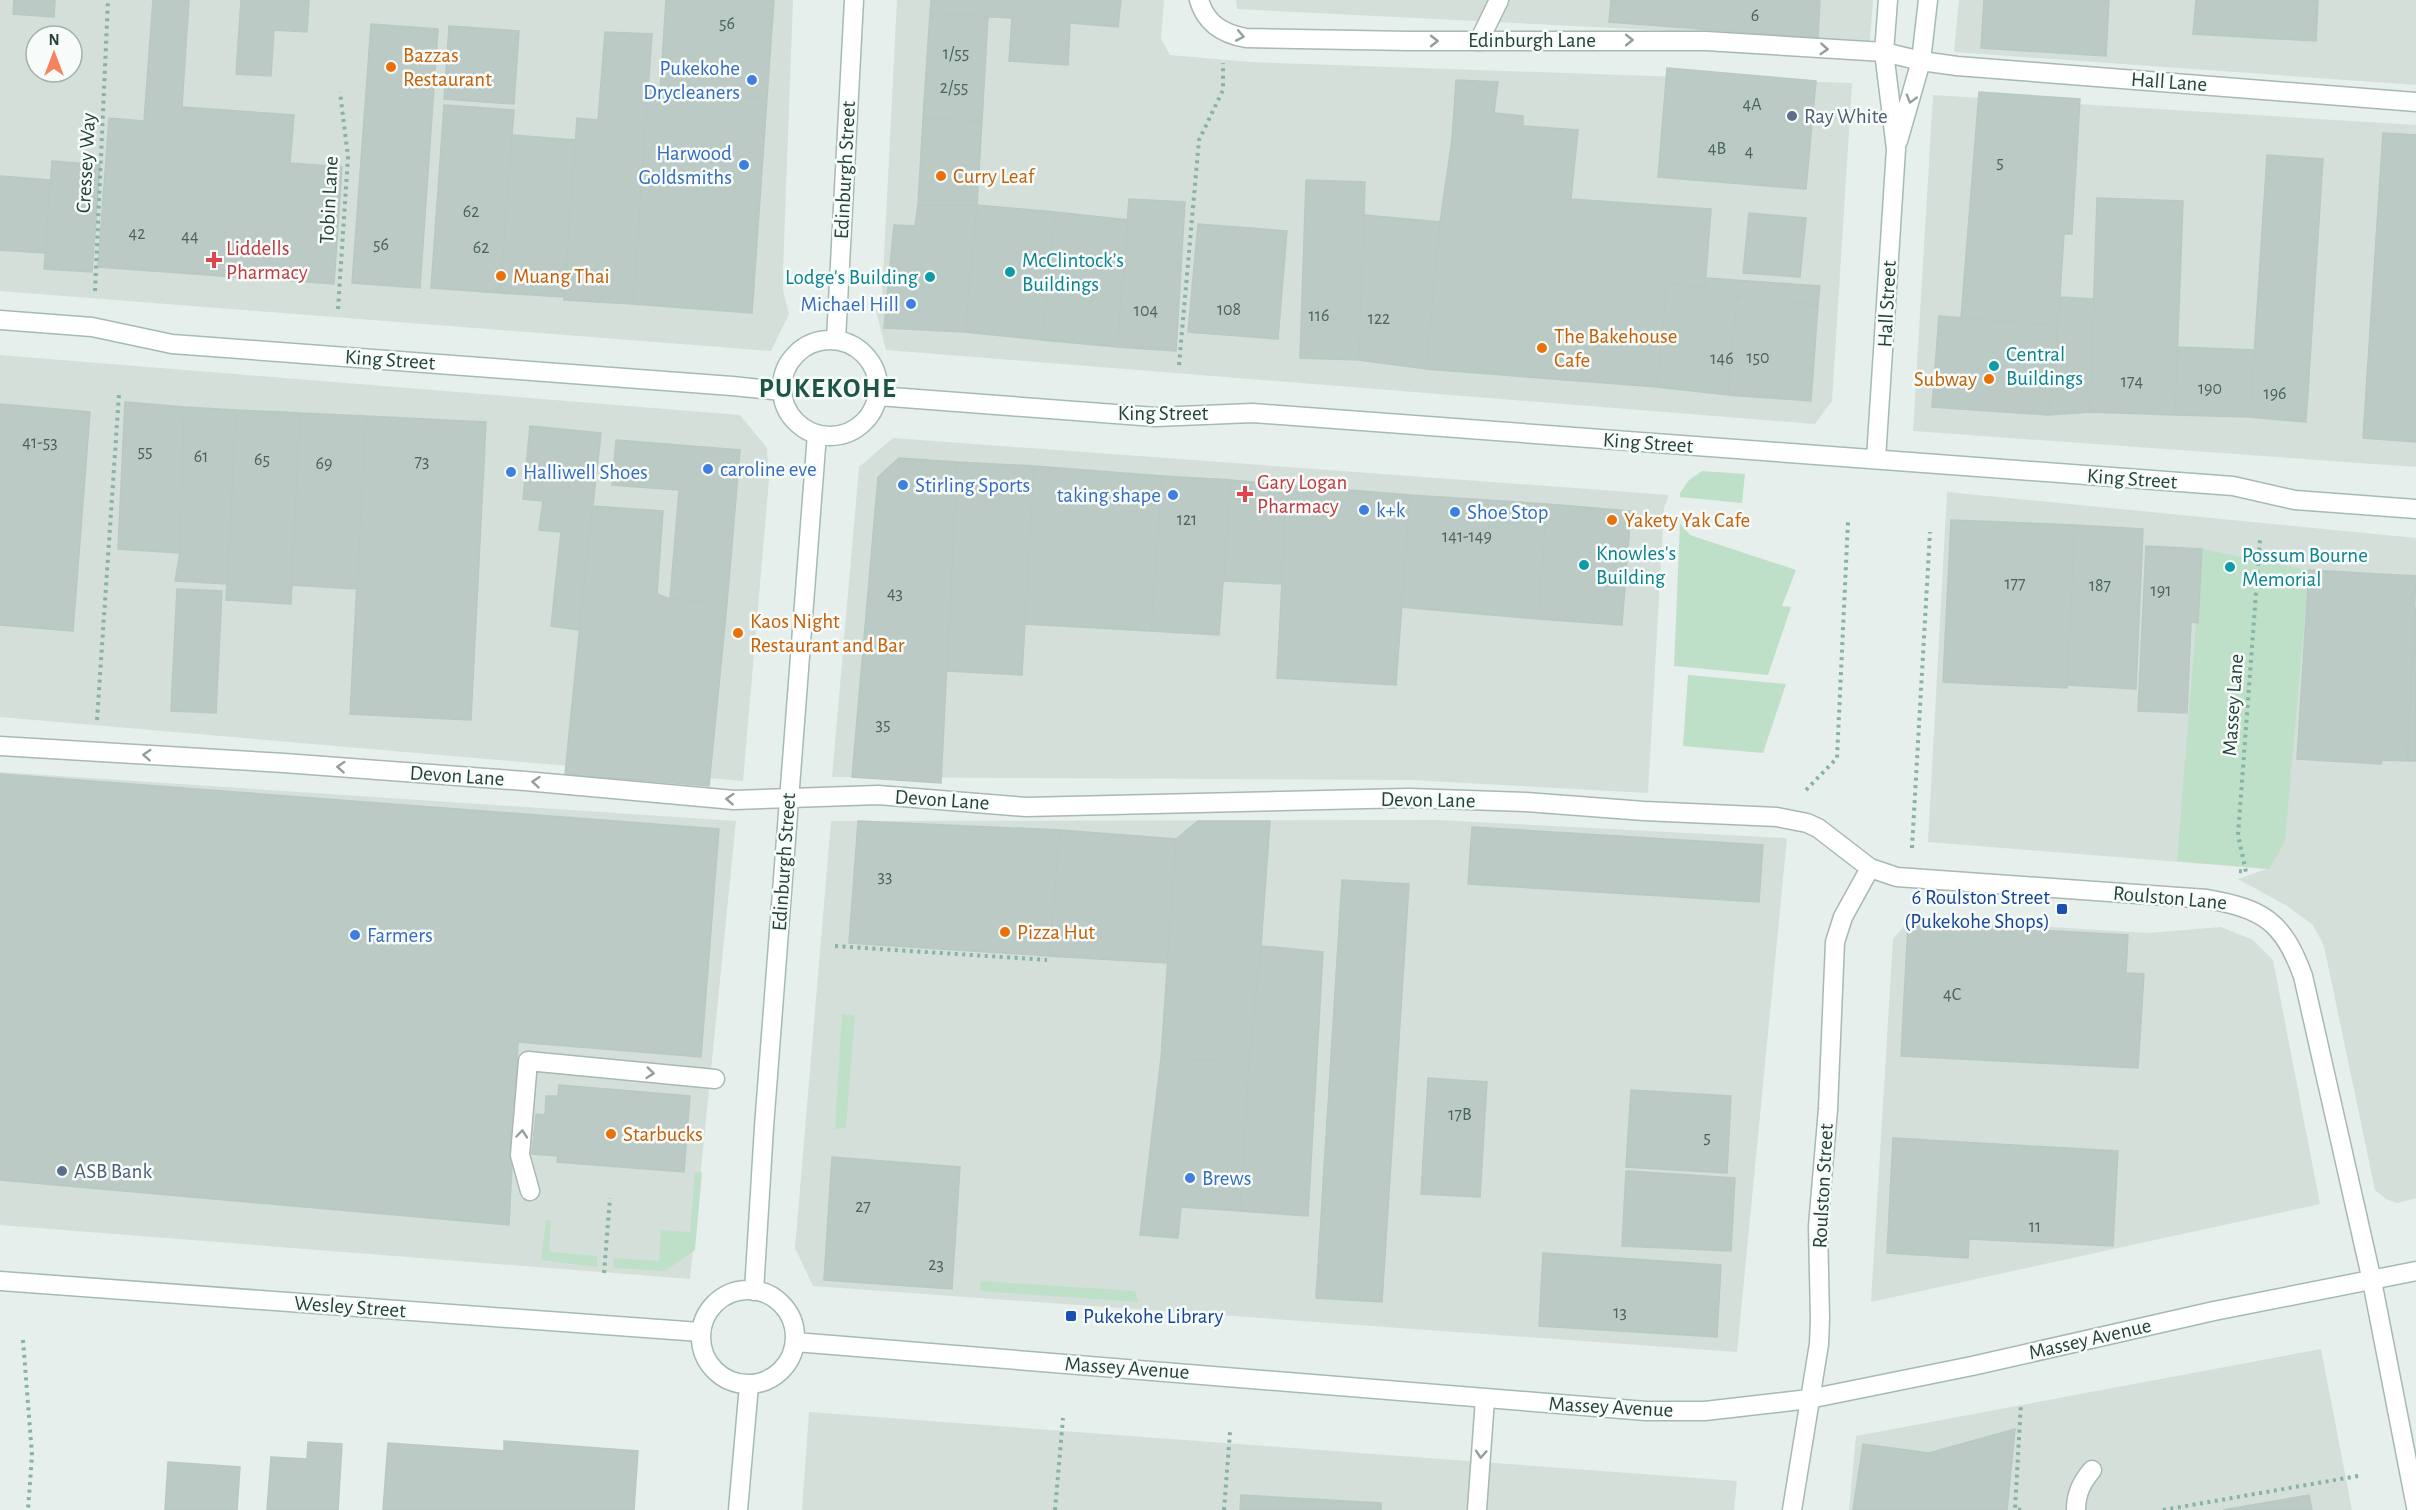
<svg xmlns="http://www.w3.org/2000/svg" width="2416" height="1510" font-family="'Alegreya Sans',sans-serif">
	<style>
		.built { fill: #d4dfda; fill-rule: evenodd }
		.green { fill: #bfe0c8 }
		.building { fill: #bbcac4; stroke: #b8c9c2; stroke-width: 1.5 }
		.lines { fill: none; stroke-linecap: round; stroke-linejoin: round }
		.lane-casing { stroke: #a8b8b2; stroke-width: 21 }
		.street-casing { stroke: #a8b8b2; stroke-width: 21 }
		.secondary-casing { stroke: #a4bbb3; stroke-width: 21 }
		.path { stroke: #86b3a5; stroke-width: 4; stroke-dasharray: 3 4.5; stroke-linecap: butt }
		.lane { stroke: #fff; stroke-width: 18 }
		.street { stroke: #fff; stroke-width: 18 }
		.secondary { stroke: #fff; stroke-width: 18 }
		.oneway { stroke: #92a09c }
		.food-dot { fill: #e8710a; stroke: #f7fbf9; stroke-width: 2 }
		.shop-dot { fill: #3f7fe0; stroke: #f7fbf9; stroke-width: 2 }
		.service-dot { fill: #5c6f8a; stroke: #f7fbf9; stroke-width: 2 }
		.health-dot { fill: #e0444e; stroke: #f7fbf9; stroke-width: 2 }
		.culture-dot { fill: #0f9aa8; stroke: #f7fbf9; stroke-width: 2 }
		.transit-dot { fill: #1a4fb4; stroke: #f7fbf9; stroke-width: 2 }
		.labels { text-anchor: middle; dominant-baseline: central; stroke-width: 5; stroke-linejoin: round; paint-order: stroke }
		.number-label { font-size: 18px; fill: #4a645c }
		.street-label { font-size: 21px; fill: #24423a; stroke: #f7fbf9 }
		.food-label { font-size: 21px; fill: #c56008; stroke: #f7fbf9; text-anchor: start }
		.shop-label { font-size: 21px; fill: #366cbe; stroke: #f7fbf9; text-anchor: start }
		.service-label { font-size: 21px; fill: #4e5e75; stroke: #f7fbf9; text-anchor: start }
		.health-label { font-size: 21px; fill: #be3a42; stroke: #f7fbf9; text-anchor: start }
		.culture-label { font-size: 21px; fill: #0d838f; stroke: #f7fbf9; text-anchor: start }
		.transit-label { font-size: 21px; fill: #164399; stroke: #f7fbf9; text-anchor: end }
		.district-label { font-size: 27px; font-weight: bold; letter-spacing: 1.5px; fill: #1f5548; stroke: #f7fbf9 }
	</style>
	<rect width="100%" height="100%" fill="#e6efeb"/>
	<path class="built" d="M0,0H793L783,271V290L789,314L771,351L0,291ZM36,36H72V72H36Z
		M897,0H1164L1161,39L1170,55L1250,62L1852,83L1832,401L1815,424L886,350L876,311L882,296Z
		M1236,0H1873L1870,41L1237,9Z
		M1959,0H2416V85L1954,52Z
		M1933,95L2416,125V467L1913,431Z
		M0,355L740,415L767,448L769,480L743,781L0,717Z
		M893,438L1669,495L1664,508L1648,793L1411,780L832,777L859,467Z
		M1947,492L2416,538V1198L2397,1203L2386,1199L2375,1190L2324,946L2313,925L2287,906L2238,879L2267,869L1928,842Z
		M0,772L736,821L690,1279L0,1225Z
		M1438,820L1787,838L1737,1352L813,1286L795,1248L831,821Z
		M1911,918L2148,933L2221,927L2253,940L2273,960L2320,1204L1871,1302L1893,939Z
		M2321,1349L2352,1510H1849L1856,1436Z
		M809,1412L1737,1481L1734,1510H802Z"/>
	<path class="green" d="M1702,471L1745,474L1742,503L1680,497V493L1689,480Z
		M1680,523L1690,535L1796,570L1782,606L1791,607L1768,675L1674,666Z
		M2202,549L2309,570L2285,841L2269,869L2177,861Z
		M1688,675L1786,684L1763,753L1683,746Z
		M842,1014L855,1016L846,1128L835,1129Z
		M702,1172L695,1250L665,1271L613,1268L614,1258L659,1261L661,1230L690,1232L695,1173Z
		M548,1220L551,1221L549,1252L597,1256V1267L541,1260L546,1221Z
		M981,1281L1135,1291L1138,1302L980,1291Z"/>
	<path class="building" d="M14,0H55L54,17L13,14Z
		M153,0H189L182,107L294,115L290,163L342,167L334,284L98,267L109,118L144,121Z
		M241,0H309L307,32L274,30L271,76L236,74Z
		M666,0H774L767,98L660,91Z
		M931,0H1121L1118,27L1070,23L1068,65L1009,61L1012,18L930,13Z
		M1611,0H1820L1818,38L1609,22Z
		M1984,0H2109L2106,56L1981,48Z
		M2196,0H2318L2316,41L2193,34Z
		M930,13L988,17L982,121L923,118Z
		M371,24L438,29L420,288L352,283Z
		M449,26L519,31L514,104L444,99Z
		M605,32L652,34L633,304L564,300L577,118L598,120Z
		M1667,68L1816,81L1806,189L1658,177Z
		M1456,80L1498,82L1494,113L1523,116V126L1578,130L1571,199L1711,209L1705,288L1667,283L1657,387L1426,369L1440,222L1452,139Z
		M648,89L767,98L752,313L633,304Z
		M1979,92L2080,99L2072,234H2064L2058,325L1961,318Z
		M444,105L514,110L500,293L431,288Z
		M923,118L982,121L977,205H918Z
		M2383,133L2416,135V442L2363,438Z
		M512,135L575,140L564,297L500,293Z
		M2267,155L2323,159L2306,422L2250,417Z
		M52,161L100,165L92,272L44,269Z
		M0,176L50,180L45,253L0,250Z
		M1306,180L1365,182L1359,360L1300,358Z
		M2097,198L2183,201L2175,415L2090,412Z
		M1129,199L1185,202L1176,351L1117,347Z
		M918,205H977L965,332L884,328L894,225L915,226Z
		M977,205L1055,212L1042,340L965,332Z
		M1055,212L1128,220L1117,347L1042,340Z
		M1749,213L1806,218L1800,277L1743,273Z
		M1364,215L1440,222L1426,369L1359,360Z
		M1198,224L1287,231L1278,339L1188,332Z
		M1706,278L1820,286L1818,305L1737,297L1728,395L1657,387L1667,283L1705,288Z
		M1737,297L1818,305L1811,401L1728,395Z
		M2060,297L2094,299L2090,412L2049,415Z
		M1939,316L2058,325L2049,415L1932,407Z
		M2178,347L2254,350L2250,417L2175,415Z
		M125,402L184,407L180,553L118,549Z
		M0,404L90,412L73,631L0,625Z
		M184,407L236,410L228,584L175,581L180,553Z
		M236,410L300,413L291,604L226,600Z
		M300,413L366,416L357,589L291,585Z
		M366,416L486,422L471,720L350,714Z
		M530,426L601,433L579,630L551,626L561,532L539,530L543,501L523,499Z
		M616,440L740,450L727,604L670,599L679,490L612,485Z
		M899,458L957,462L941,783L852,777L878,477Z
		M957,462L1034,466L1022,675L948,671Z
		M1034,466L1162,476L1151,631L1025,624Z
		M1162,476L1231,480L1219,635L1151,631Z
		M1231,480L1287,485L1281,584L1224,581Z
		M1287,485L1410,495L1396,685L1277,678Z
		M1410,495L1547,504L1538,619L1401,607Z
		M1547,504L1631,511L1622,625L1538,619Z
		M592,506L663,511L657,594L670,599L727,604L709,786L565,774Z
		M1951,520L2075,525L2067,688L1943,682Z
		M2075,525L2143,529L2136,689L2067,685Z
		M2146,546L2202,549L2198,623L2191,622L2187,713L2138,711Z
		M2309,570L2416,576L2407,761L2382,760L2381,764L2297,759Z
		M177,589L222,591L216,713L171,711Z
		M2416,607V761H2407Z
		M0,774L719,829L701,1057L518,1042L509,1225L0,1180Z
		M858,821L1060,830L1049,956L849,943Z
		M1198,821H1270L1261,946L1249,1062L1161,1058L1176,839Z
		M1472,827L1763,845L1759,902L1468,884Z
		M1060,830L1176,839L1167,963L1049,956Z
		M1342,880L1409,884L1382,1302L1316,1298Z
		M1908,923L2128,935L2126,973L2144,974L2138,1068L1901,1056Z
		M1261,946L1323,952L1308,1216L1240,1211L1249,1062Z
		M1161,1058L1249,1062L1240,1211L1181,1207L1178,1238L1140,1235Z
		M1428,1078L1487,1082L1480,1197L1421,1194Z
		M559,1085L690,1096L684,1172L557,1162L558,1156L532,1154L536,1114L545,1115L546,1096H558Z
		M1631,1090L1731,1096L1727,1173L1626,1167Z
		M1893,1138L2118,1151L2113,1246L1969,1239L1968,1258L1887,1253Z
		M832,1157L960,1167L952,1289L824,1280Z
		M1626,1171L1735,1178L1731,1251L1622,1246Z
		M1543,1253L1721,1265L1717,1337L1539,1326Z
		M2015,1429L2007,1510H1853L1863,1444L1929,1453Z
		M504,1441L638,1451L634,1510H383L388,1443L504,1451Z
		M308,1442L342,1444L338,1510H267L271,1457L307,1459Z
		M168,1462L240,1467L237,1510H165Z
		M1241,1495L1381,1503V1510H1240Z
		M2309,1495L2312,1510H2223Z"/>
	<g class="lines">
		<defs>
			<path id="lane" d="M1479,41L1499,0
				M530,1191L520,1155L528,1061L715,1079
				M1477,1510L1485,1399
				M2076,1510C2076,1493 2082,1482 2092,1470"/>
			<path id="street" d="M1199,0C1206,24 1223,34 1246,38L1409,41H1706L1884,52L1921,61L1957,66L2416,102
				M0,746L284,763L525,781L734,800L878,795L1026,807L1409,798L1526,802L1644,811L1777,817L1807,823L1818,828L1870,868L1897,877L2207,899C2263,909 2283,921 2303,976L2372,1281L2416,1507
				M1792,1510L1819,1344L1820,1319L1818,1226L1828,1109L1835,942L1843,917L1870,868"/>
			<path id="secondary" d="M1898,141L1921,61L1928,0
				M0,320L92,327L172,344L732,386L782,391
				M836,340L854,0
				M782 388a48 48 0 1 1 96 0a48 48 0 1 1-96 0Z
				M878,396L1155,417L1253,413L2233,486L2295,500L2416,509
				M1876,459L1896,149L1884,52L1888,0
				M0,1281L700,1332
				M701 1337a47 47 0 1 1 94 0a47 47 0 1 1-94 0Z
				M754,1291L764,1127L817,434
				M795,1342L1646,1411H1705L1809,1399L1972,1366L2214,1311L2416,1271
				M738,1510L749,1385"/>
		</defs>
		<use href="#lane" class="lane-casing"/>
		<use href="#street" class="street-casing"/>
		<use href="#secondary" class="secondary-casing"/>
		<path class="path" d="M95,291L108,0
			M338,309L348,157L340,92
			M1179,365L1199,140L1223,90V63
			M97,720L119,394
			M1806,790L1837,758L1848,521
			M1912,848L1930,532
			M2239,871L2246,872L2238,835L2260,539
			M1908,923L1909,910
			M835,946L1047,960
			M604,1273L610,1198
			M23,1340L32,1455L28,1510
			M1055,1510L1063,1418
			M1224,1510L1230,1432
			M2021,1510L2015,1509L2021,1403
			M2163,1510L2358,1476"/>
		<use href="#lane" class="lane"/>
		<use href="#street" class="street"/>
		<use href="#secondary" class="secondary"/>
	</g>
	<defs><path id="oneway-chevron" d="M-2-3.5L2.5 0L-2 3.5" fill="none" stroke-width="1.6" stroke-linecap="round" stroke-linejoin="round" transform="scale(1.5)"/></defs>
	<g class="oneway">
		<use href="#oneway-chevron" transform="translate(1240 36) rotate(11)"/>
		<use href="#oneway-chevron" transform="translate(1629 40)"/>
		<use href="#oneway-chevron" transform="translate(1434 41)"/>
		<use href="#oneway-chevron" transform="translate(1824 49) rotate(4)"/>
		<use href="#oneway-chevron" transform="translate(1911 99) rotate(106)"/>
		<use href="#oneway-chevron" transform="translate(147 755) rotate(-177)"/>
		<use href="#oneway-chevron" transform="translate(341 767) rotate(-176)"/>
		<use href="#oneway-chevron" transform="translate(536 782) rotate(-175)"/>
		<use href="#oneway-chevron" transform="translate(730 799) rotate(-176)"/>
		<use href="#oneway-chevron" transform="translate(650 1073) rotate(6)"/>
		<use href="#oneway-chevron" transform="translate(522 1134) rotate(-85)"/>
		<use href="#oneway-chevron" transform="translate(1481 1454) rotate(94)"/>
	</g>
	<g class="food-dot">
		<circle cx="391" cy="67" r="6"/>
		<circle cx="941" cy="176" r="6"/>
		<circle cx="501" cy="276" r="6"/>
		<circle cx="1542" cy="348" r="6"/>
		<circle cx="1989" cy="379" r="6"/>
		<circle cx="1612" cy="520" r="6"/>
		<circle cx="738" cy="633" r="6"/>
		<circle cx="1005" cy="932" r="6"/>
		<circle cx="611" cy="1134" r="6"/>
	</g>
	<g class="shop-dot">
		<circle cx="752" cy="80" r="6"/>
		<circle cx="744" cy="165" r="6"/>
		<circle cx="911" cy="304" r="6"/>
		<circle cx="708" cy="469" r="6"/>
		<circle cx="511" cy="472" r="6"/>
		<circle cx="903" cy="485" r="6"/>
		<circle cx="1173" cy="495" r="6"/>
		<circle cx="1364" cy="510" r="6"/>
		<circle cx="1455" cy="512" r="6"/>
		<circle cx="355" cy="935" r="6"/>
		<circle cx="1190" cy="1178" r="6"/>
	</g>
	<g class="service-dot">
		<circle cx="1792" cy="116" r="6"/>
		<circle cx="62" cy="1171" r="6"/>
	</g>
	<g class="health-dot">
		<path d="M211 251h6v6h6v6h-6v6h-6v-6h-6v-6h6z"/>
		<path d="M1242 485h6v6h6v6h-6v6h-6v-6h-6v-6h6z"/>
	</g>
	<g class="culture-dot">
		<circle cx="1010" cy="272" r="6"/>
		<circle cx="930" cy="277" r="6"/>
		<circle cx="1994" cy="366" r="6"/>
		<circle cx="1584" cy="565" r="6"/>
		<circle cx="2230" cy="567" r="6"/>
	</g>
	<g class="transit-dot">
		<rect x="2056" y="903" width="12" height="12" rx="3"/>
		<rect x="1065" y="1310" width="12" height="12" rx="3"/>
	</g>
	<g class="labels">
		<g class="number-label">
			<text x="1755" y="16">6</text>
			<text x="727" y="24">56</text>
			<text x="956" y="54">1/55</text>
			<text x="954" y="88">2/55</text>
			<text x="1752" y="105">4A</text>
			<text x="1717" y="149">4B</text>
			<text x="1749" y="152">4</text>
			<text x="2000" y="163">5</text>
			<text x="471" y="212">62</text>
			<text x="137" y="234">42</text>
			<text x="190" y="237">44</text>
			<text x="381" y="245">56</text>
			<text x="481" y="248">62</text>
			<text x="1229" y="310">108</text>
			<text x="1146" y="311">104</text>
			<text x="1319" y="316">116</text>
			<text x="1379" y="319">122</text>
			<text x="1758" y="358">150</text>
			<text x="1722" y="359">146</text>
			<text x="2132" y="382">174</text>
			<text x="2210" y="389">190</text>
			<text x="2275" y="394">196</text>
			<text x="40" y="443">41-53</text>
			<text x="145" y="452">55</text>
			<text x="201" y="457">61</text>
			<text x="262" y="460">65</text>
			<text x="422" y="462">73</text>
			<text x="324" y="464">69</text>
			<text x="1187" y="520">121</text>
			<text x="1467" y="537">141-149</text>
			<text x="2015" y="584">177</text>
			<text x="2100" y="586">187</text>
			<text x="2161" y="591">191</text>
			<text x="895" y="594">43</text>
			<text x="883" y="725">35</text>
			<text x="885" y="877">33</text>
			<text x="1952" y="995">4C</text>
			<text x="1460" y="1115">17B</text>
			<text x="1707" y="1138">5</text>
			<text x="863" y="1207">27</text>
			<text x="2035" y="1227">11</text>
			<text x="936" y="1265">23</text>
			<text x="1620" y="1313">13</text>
		</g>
		<g class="street-label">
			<text x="1532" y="40">Edinburgh Lane</text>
			<text transform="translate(2169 82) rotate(4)">Hall Lane</text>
			<text transform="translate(86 163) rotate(-87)">Cressey Way</text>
			<text transform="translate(845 170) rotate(-87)">Edinburgh Street</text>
			<text transform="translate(329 200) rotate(-87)">Tobin Lane</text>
			<text transform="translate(1887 304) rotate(-87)">Hall Street</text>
			<text transform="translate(390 360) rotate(4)">King Street</text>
			<text x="1163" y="413">King Street</text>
			<text transform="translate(1648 443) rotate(4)">King Street</text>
			<text transform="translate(2132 479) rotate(4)">King Street</text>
			<text transform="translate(2233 705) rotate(-86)">Massey Lane</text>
			<text transform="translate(457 776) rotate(4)">Devon Lane</text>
			<text transform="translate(942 800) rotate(4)">Devon Lane</text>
			<text transform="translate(1428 800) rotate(1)">Devon Lane</text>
			<text transform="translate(784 862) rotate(-86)">Edinburgh Street</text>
			<text transform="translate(2170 898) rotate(5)">Roulston Lane</text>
			<text transform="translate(1823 1186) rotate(-87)">Roulston Street</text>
			<text transform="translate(350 1307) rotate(4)">Wesley Street</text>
			<text transform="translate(2090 1339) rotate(-13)">Massey Avenue</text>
			<text transform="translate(1127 1368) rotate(4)">Massey Avenue</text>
			<text transform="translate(1611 1407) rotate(3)">Massey Avenue</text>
		</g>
		<g class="food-label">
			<text x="403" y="55">Bazzas<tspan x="403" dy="24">Restaurant</tspan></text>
			<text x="953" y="176">Curry Leaf</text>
			<text x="513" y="276">Muang Thai</text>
			<text x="1554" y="336">The Bakehouse<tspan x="1554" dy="24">Cafe</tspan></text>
			<text x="1977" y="379" text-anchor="end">Subway</text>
			<text x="1624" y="520">Yakety Yak Cafe</text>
			<text x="750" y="621">Kaos Night<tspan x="750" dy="24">Restaurant and Bar</tspan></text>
			<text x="1017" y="932">Pizza Hut</text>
			<text x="623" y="1134">Starbucks</text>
		</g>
		<g class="shop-label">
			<text x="740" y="68" text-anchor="end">Pukekohe<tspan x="740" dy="24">Drycleaners</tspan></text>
			<text x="732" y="153" text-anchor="end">Harwood<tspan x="732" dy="24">Goldsmiths</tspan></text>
			<text x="899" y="304" text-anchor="end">Michael Hill</text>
			<text x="720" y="469">caroline eve</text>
			<text x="523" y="472">Halliwell Shoes</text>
			<text x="915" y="485">Stirling Sports</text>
			<text x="1161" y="495" text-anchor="end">taking shape</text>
			<text x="1376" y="510">k+k</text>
			<text x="1467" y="512">Shoe Stop</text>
			<text x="367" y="935">Farmers</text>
			<text x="1202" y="1178">Brews</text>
		</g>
		<g class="service-label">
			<text x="1804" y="116">Ray White</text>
			<text x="74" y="1171">ASB Bank</text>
		</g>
		<g class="health-label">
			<text x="226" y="248">Liddells<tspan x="226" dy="24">Pharmacy</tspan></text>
			<text x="1257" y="482">Gary Logan<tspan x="1257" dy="24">Pharmacy</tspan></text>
		</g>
		<g class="culture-label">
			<text x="1022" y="260">McClintock’s<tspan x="1022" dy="24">Buildings</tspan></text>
			<text x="918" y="277" text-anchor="end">Lodge's Building</text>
			<text x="2006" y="354">Central<tspan x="2006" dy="24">Buildings</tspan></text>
			<text x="1596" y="553">Knowles's<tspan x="1596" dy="24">Building</tspan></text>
			<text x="2242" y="555">Possum Bourne<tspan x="2242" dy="24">Memorial</tspan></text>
		</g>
		<g class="transit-label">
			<text x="2050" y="897">6 Roulston Street<tspan x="2050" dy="24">(Pukekohe Shops)</tspan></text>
			<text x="1083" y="1316" text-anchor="start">Pukekohe Library</text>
		</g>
		<g class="district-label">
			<text x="828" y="388">PUKEKOHE</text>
		</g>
	</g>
	<g transform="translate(54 54)"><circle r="28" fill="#f7fbf9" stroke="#a3b1ad" stroke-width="1.5"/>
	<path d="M0-4.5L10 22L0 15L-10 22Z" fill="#f4845f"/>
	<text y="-9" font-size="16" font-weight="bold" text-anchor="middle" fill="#24423a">N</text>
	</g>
</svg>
